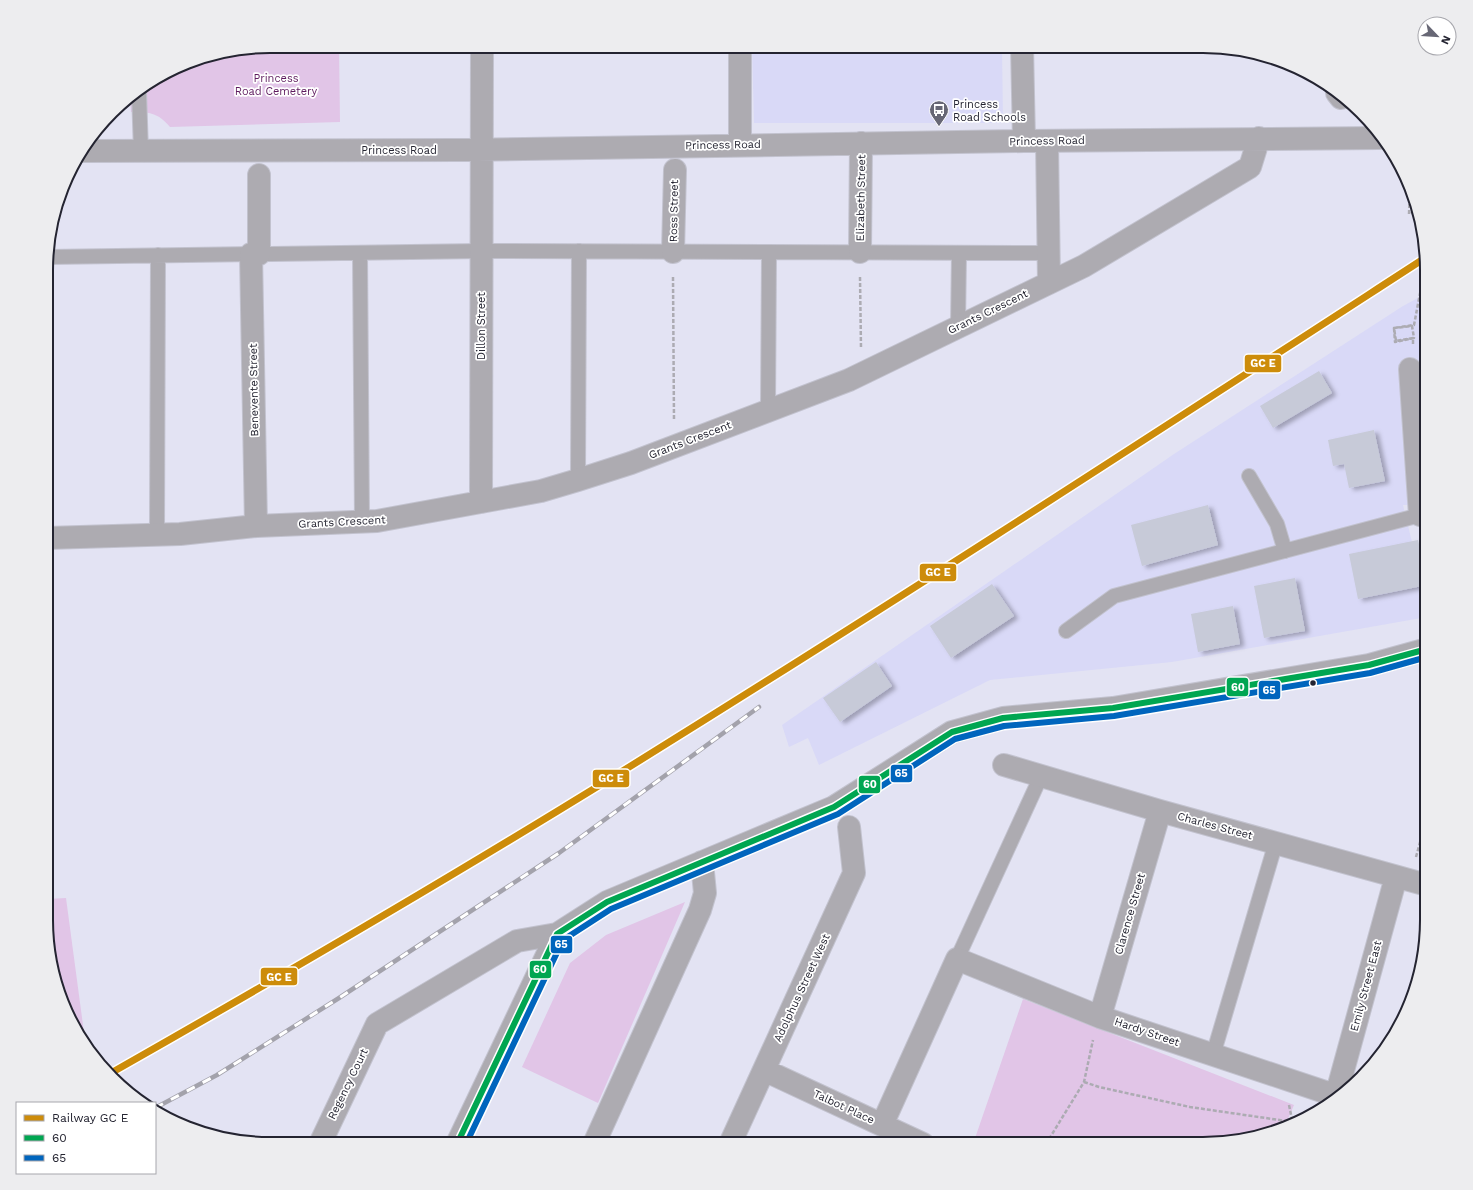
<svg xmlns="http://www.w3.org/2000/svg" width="1473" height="1190" font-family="'Work Sans',sans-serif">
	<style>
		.built { fill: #d9d9f7 }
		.green { fill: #e1c5e7 }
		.building { fill: #c7cad8; filter: url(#shadow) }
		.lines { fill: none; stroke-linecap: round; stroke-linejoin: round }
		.service-casing { stroke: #c2c2ce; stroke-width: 16 }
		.minor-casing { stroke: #c2c2ce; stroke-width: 24 }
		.path { stroke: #acabb2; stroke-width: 2.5; stroke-dasharray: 4 2; stroke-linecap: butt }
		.service { stroke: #adabb1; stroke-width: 14 }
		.minor { stroke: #adabb1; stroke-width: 22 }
		.rail-casing { stroke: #a3a2ab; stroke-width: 4.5 }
		.rail { stroke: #fff; stroke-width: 3; stroke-dasharray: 9; stroke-linecap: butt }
		.bus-1-casing { stroke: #fff; stroke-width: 9 }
		.bus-2-casing { stroke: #fff; stroke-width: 9 }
		.bus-1 { stroke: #00a651; stroke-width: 6 }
		.bus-2 { stroke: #0065bd; stroke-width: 6 }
		.rail-1-casing { stroke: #fff; stroke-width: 10 }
		.rail-1 { stroke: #cd8c0a; stroke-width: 7 }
		.bus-dot { fill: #242431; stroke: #fff; stroke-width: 1.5 }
		.labels { text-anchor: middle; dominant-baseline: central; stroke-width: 3.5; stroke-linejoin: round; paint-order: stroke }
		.park-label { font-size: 11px; fill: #5e1b5e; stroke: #fff }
		.poi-label { font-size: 11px; fill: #242431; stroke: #fff; text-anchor: start }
		.street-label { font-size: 11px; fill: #242431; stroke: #fff }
		.rim { fill: none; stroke: #242431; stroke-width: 2 }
		.line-badge { stroke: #fff; stroke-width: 1.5 }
		.badge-label { font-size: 11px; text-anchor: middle; font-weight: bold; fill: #fff }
	</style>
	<defs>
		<filter id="shadow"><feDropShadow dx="4.5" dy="2.5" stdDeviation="2" flood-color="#0004"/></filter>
	</defs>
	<rect width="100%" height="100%" fill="#e3e3f3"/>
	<path class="built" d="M752,46H1002L1003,123H754Z
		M1427,293V505H1403L1427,604V617L1172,662L990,680L819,765L808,738L789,747L782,725L1174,454L1403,306Z"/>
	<path class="green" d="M270,46H339L340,122L170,127C157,112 149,112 131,112L130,97L198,58Z
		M66,898L85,1040L69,1019L46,935L47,899Z
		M685,902L598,1103L522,1067L570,963L606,935Z
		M1023,999L1294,1105L1284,1128L1203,1144H973Z"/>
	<path class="building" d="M1424,313H1427V334H1426Z
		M1319,371L1332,393L1273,428L1260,406Z
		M1374,430L1385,481L1349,488L1344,464L1333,466L1328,440Z
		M1208,505L1218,545L1142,566L1131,525Z
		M1418,540L1427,585L1358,599L1349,554Z
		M1295,578L1305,631L1264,638L1254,586Z
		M992,584L1014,616L951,658L930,626Z
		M1233,606L1240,644L1198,652L1191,614Z
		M876,662L892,686L840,722L823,698Z"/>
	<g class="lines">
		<defs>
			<path id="service" d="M139,92L141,152
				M360,253L362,522
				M48,257L481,251L1047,253
				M958,327L959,253
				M768,411L769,252
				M1249,476L1277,524L1285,551
				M578,480L579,251
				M157,534L158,255
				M1066,631L1114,596L1420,515
				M957,959L1041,776
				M1213,1055L1276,842"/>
			<path id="minor" d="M740,46V145
				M1022,46L1024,141
				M1337,93L1341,98
				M1047,141L1049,283
				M81,151L459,150L1024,141L1379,138
				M673,252L675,170
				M860,252L861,143
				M251,254L256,526
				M259,254V175
				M1410,369L1420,515L1427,517
				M481,502L482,46
				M47,538L180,534L256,526L377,521L541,491L578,480L631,463L849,380L1084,266L1250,167L1259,138
				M1004,765L1160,811L1427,885
				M1100,1017L1160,811
				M764,1070L923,1144
				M1336,1096L1396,877
				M882,1125L957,959L1100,1017L1340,1097
				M320,1144L377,1024L517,941L557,934L607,902L834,807L952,732L1003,718L1113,708L1369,665L1427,649
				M457,1144L557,934
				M594,1144L700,910L705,893L702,862
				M730,1144L854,873L849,827"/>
		</defs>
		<use href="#service" class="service-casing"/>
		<use href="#minor" class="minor-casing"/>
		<path class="path" d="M1410,186L1409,214L1419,210
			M673,277L674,420
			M860,277L861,348
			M48,294L52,513
			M1413,344V338L1396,341L1394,328L1412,326L1414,338L1395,342L1394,328L1414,325L1426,262
			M1416,857L1427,817
			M1084,1082L1099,1087L1190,1107L1293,1122
			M1289,1105L1293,1124
			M1046,1144L1084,1082L1093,1040"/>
		<use href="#service" class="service"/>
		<use href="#minor" class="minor"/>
		<defs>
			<path id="rail" d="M155,1108L217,1075L339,998L559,853L759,707"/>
		</defs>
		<use href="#rail" class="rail-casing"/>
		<use href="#rail" class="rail"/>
		<defs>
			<path id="bus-1" d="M457,1144L557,934L607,902L834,807L952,732L1003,718L1113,708L1369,665L1427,649"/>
			<path id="bus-2" d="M466,1144L563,940L611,909L838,814L955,739L1004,726L1114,716L1370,673L1427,657"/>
		</defs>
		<use href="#bus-1" class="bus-1-casing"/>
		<use href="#bus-2" class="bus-2-casing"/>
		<use href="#bus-1" class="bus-1"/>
		<use href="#bus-2" class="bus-2"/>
		<defs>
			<path id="rail-1" d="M111,1073C280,977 448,879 613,777C886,608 1155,433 1425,258"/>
		</defs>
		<use href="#rail-1" class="rail-1-casing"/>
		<use href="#rail-1" class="rail-1"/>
	</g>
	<defs>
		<symbol id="bus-pin" viewBox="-11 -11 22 30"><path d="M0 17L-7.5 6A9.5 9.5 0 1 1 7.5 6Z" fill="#676775" stroke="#fff"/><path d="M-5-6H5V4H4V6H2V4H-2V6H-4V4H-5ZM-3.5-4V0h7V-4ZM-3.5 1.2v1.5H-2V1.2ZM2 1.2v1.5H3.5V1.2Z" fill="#fff"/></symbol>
	</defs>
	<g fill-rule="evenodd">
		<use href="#bus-pin" x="928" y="99" width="22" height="30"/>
	</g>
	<circle class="bus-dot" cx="1313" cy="683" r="3.5"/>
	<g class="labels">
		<g class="park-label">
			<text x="276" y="78">Princess<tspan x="276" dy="13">Road Cemetery</tspan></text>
		</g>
		<g class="poi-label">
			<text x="953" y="104">Princess<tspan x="953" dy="13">Road Schools</tspan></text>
		</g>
		<g class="street-label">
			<text transform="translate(1047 141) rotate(-1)">Princess Road</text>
			<text transform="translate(723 145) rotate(-1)">Princess Road</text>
			<text x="399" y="150">Princess Road</text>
			<text transform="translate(861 198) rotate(-89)">Elizabeth Street</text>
			<text transform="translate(674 211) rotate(-89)">Ross Street</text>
			<text transform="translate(988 312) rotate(-26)">Grants Crescent</text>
			<text transform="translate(481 326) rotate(-90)">Dillon Street</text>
			<text transform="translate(254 390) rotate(-91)">Benevente Street</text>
			<text transform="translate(690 440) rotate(-21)">Grants Crescent</text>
			<text transform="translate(342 522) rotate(-3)">Grants Crescent</text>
			<text transform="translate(1215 826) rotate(15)">Charles Street</text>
			<text transform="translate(1130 914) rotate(-74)">Clarence Street</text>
			<text transform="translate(1366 986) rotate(-75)">Emily Street East</text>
			<text transform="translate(802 988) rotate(-65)">Adolphus Street West</text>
			<text transform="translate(1147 1032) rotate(19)">Hardy Street</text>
			<text transform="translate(348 1084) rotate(-64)">Regency Court</text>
			<text transform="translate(844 1107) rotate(25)">Talbot Place</text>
		</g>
	</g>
	<path d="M0 0H1473V1190H0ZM270 53H1203A217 217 0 0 1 1420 270V920A217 217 0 0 1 1203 1137H270A217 217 0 0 1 53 920V270A217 217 0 0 1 270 53Z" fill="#ededef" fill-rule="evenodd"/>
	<path class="rim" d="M270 53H1203A217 217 0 0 1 1420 270V920A217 217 0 0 1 1203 1137H270A217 217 0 0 1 53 920V270A217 217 0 0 1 270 53Z"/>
	<g class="line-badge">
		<rect x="1244" y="354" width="38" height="19" rx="4" fill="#cd8c0a"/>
		<rect x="919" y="563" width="38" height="19" rx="4" fill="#cd8c0a"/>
		<rect x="1226" y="677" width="23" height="20" rx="4" fill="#00a651"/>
		<rect x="1258" y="680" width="23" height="20" rx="4" fill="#0065bd"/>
		<rect x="890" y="764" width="23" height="19" rx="4" fill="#0065bd"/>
		<rect x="592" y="769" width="38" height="19" rx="4" fill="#cd8c0a"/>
		<rect x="858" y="775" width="23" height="19" rx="4" fill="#00a651"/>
		<rect x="550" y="935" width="23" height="19" rx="4" fill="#0065bd"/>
		<rect x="529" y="960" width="23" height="19" rx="4" fill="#00a651"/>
		<rect x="260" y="967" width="38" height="19" rx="4" fill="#cd8c0a"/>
	</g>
	<g class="badge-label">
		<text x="1263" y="367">GC E</text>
		<text x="938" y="576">GC E</text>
		<text x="1238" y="691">60</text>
		<text x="1269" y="694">65</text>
		<text x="901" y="777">65</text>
		<text x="611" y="782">GC E</text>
		<text x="870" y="788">60</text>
		<text x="561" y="948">65</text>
		<text x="540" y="973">60</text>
		<text x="279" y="981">GC E</text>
	</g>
	<rect x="16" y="1102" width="140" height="72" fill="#ffffff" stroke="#a7a7ad"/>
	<rect x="24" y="1115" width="20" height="6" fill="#cd8c0a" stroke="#a7a7ad"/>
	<text x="52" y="1122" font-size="12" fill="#242431">Railway GC E</text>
	<rect x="24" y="1135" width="20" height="6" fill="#00a651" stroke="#a7a7ad"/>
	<text x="52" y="1142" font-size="12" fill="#242431">60</text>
	<rect x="24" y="1155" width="20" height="6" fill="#0065bd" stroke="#a7a7ad"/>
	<text x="52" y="1162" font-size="12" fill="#242431">65</text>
	<g transform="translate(1437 36) rotate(115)"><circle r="19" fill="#ffffff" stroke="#a7a7ad"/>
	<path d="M0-3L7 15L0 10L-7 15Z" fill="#676775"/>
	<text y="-6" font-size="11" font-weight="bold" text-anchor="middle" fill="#242431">N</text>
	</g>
</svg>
